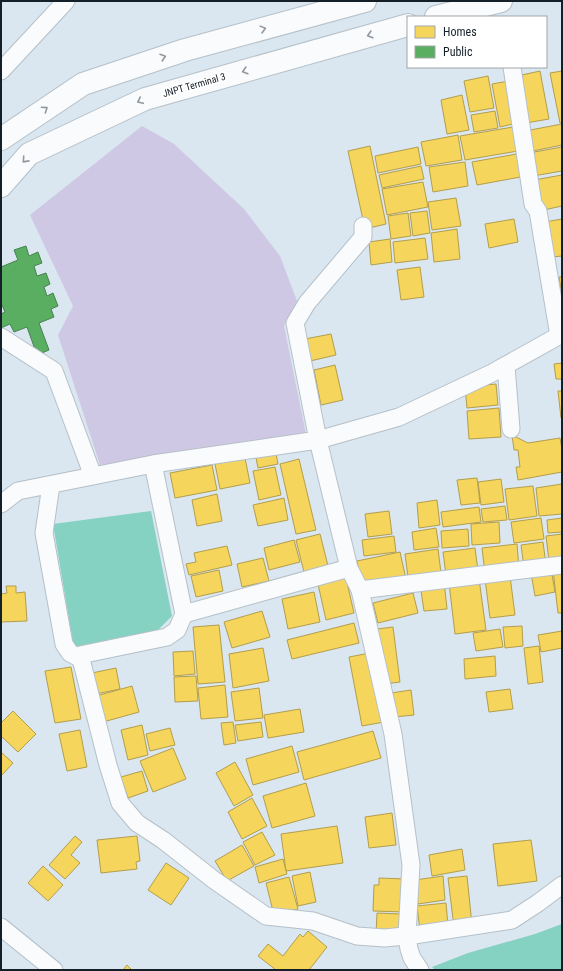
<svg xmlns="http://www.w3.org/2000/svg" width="563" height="971" font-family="'Roboto Condensed',sans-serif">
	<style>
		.green { fill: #cfc8e4 }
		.water { fill: #85d1c2 }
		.homes { fill: #f6d55c; stroke: #b29e4c }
		.public { fill: #5aae61; stroke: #458350 }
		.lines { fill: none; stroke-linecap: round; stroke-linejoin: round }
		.minor-casing { stroke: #b5c0c8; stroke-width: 19 }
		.major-casing { stroke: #b5c0c8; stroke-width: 24 }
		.minor { stroke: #f9fbfd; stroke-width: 17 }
		.major { stroke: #f9fbfd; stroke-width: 22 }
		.oneway { stroke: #92989d }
		.labels { text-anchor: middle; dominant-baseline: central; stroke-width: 4; stroke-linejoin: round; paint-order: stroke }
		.street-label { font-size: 10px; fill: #151f28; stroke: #fff }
	</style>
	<rect width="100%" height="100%" fill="#dae6f0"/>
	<path class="green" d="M142,126L174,144L244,209L280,256L297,301L284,326L306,434L100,465L58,335L73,306L30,215Z"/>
	<path class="water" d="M151,511L172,616L155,633L74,649L53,524Z
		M562,924V970H435L432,967L468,953L535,934Z"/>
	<path class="homes" d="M540,71L549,119L526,123L517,76Z
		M562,71V122L560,123L550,73Z
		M488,76L494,108L470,112L464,81Z
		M509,81L517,123L500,127L492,84Z
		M462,95L469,130L447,134L441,100Z
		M495,111L498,128L474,132L471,115Z
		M562,124V145L528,152L525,131Z
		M513,127L518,151L465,160L460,136Z
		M458,135L462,160L426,166L421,142Z
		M370,146L386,224L365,229L348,151Z
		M418,147L421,164L378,173L375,156Z
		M562,147V171L533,176L529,153Z
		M522,153L526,176L477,185L472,162Z
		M465,162L468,186L433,192L429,167Z
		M421,166L424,179L382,188L379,175Z
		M562,175V206L539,211L534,180Z
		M423,182L428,207L387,215L382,189Z
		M456,198L461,226L432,230L428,202Z
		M427,211L430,233L413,236L410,213Z
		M408,213L411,236L391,239L388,216Z
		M514,219L518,242L489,248L485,224Z
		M562,219V256L552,257L545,222Z
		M457,229L460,259L434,262L431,233Z
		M425,238L428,259L395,263L393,242Z
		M390,239L392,262L371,265L369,242Z
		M420,267L424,297L401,300L397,270Z
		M559,277H562V295Z
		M331,334L336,355L310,361L305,339Z
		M562,363V379H556L554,364Z
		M335,365L343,400L321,405L314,370Z
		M496,384L498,405L467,408L465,387Z
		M558,391H562V418H561Z
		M499,408L501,437L469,439L467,411Z
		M512,435L528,443L560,438L562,450V472L518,480L516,467H520L518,450H514Z
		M276,454L278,464L258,468L256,458Z
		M245,458L250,483L220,489L215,464Z
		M299,459L316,530L296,534L280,464Z
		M212,465L217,490L175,498L170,473Z
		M275,467L281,495L259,500L253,471Z
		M477,478L480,503L461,505L457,480Z
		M501,479L504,502L481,505L478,482Z
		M562,484V514L539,516L536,488Z
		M533,486L537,516L509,520L505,489Z
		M217,494L222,521L197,526L192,500Z
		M284,498L288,520L258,526L253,505Z
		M437,500L440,525L419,528L417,503Z
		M505,506L507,520L483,522L481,509Z
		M479,507L481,522L443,527L441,512Z
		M389,511L392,534L368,537L365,514Z
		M541,518L544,539L514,543L511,522Z
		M562,518V532L548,533L547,520Z
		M499,522L500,543L472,545L471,524Z
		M436,528L439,547L414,550L412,532Z
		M468,529L469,546L442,548L441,531Z
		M320,534L328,566L304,572L296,540Z
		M562,534V560L549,561L546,536Z
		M394,536L396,552L364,556L362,540Z
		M294,540L300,562L269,570L264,548Z
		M543,542L546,565L524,568L521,545Z
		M517,544L519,569L485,573L482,548Z
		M227,546L232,565L189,575L186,564L196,562L194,553Z
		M475,548L478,571L446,575L443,552Z
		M438,549L441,573L408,577L405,554Z
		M400,552L406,579L362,587L357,561Z
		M263,558L269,581L242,587L237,564Z
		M551,569L555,592L535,596L531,573Z
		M562,569V613H558L553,570Z
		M219,570L223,591L196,597L191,576Z
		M510,576L515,615L490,618L485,579Z
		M346,578L354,613L326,620L318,584Z
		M479,579L486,630L455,634L449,583Z
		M444,581L447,609L424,611L420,584Z
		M6,586H16V593L25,592L27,621L1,622V594L7,593Z
		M314,592L320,622L288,629L282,599Z
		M413,593L418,613L378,623L373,603Z
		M262,611L270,637L232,648L224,622Z
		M354,623L359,643L292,659L287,640Z
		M219,625L225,682L198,684L193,627Z
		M522,626L523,646L505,648L503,627Z
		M393,627L400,682L384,684L377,629Z
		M500,629L503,647L476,651L473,633Z
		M562,631V648L541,652L538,635Z
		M539,646L543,682L528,684L524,648Z
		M263,648L269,681L233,688L229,654Z
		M193,651L195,674L174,676L173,652Z
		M370,653L384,722L362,726L349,657Z
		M495,656L496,676L465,679L464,659Z
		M71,667L81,719L55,723L45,671Z
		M116,668L120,689L91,695L87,674Z
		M196,676L198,701L175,702L174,677Z
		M225,685L228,717L201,719L198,688Z
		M132,686L139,712L103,722L96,696Z
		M259,688L263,718L235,721L231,692Z
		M510,689L513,709L489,712L486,692Z
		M411,690L414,715L394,717L391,693Z
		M300,709L304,732L268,738L264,715Z
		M13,711L36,734L18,752L1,736V723Z
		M233,722L236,743L224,745L221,723Z
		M261,722L263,737L238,741L235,725Z
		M142,725L148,755L128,760L121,730Z
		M170,728L175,745L150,751L146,734Z
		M80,730L87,767L67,771L59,734Z
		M373,731L381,758L304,780L297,752Z
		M292,746L299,772L253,785L246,759Z
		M173,748L186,779L153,792L140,761Z
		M1,752L13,763L1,776Z
		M235,762L253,795L234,806L216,773Z
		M142,771L148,791L128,798L121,777Z
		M306,783L315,816L272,828L263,796Z
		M252,798L267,826L242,839L228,812Z
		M392,813L396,845L369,848L365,817Z
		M337,826L343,863L286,871L281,834Z
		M262,832L275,855L255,865L243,842Z
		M75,836L82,842L71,855L80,863L65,879L49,865Z
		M137,836L140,861L136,862L137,869L101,873L97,840Z
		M531,840L537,881L498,886L493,844Z
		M242,845L254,866L227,881L215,861Z
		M462,849L465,870L432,876L429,855Z
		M283,859L287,874L259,883L255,867Z
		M166,863L189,878L171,905L148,890Z
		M43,866L63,885L48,901L28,883Z
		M310,872L316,902L298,906L292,876Z
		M443,876L445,900L418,904L415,880Z
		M467,876L472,925L454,927L448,878Z
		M289,877L298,909L274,915L266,883Z
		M379,878L406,879L405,912L373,911L374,885H379Z
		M446,903L448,926L420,930L417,906Z
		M377,913L402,914L401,935L376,934Z
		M308,931L327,947L309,970H276L258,956L268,944L283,956L300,934L303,937Z
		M127,965L132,970H123Z"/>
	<path class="public" d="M26,246L29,256L38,252L42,263L34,266L37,276L46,273L50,284L44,287L47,296L53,293L58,306L51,309L54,317L39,323L49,350L37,355L27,327L14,332L10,324L1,328V314L5,312L1,303V267L18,260L14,250Z"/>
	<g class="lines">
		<defs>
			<path id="minor" d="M512,67L533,204L538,211L559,336
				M1,71L66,1
				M363,226V237L307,303L295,323L318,440L399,417L492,373L562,334
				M1,337L54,371L93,476
				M506,366L511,429
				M153,464L184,614
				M51,485L44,533L64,644L70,653L81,659
				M1,504L18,491L153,464L318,440L349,568L184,614L177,630L167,637L80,655L108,765L120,803L137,823L163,840L214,880L266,916L313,921L357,936L385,938L414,935L512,920L538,903L562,885
				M349,568L360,590L393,734L411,865L407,935L409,949L412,958L420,970
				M360,590L562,565
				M1,927L54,970"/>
			<path id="major" d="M436,17L501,1
				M1,139L83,84L185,50L365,1
				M1,186L29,154L145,99L408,25"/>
		</defs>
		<use href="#minor" class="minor-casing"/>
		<use href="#major" class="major-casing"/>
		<use href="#minor" class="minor"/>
		<use href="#major" class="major"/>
	</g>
	<defs><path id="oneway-chevron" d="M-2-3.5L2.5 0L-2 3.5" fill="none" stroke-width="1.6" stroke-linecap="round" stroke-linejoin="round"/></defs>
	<g class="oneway">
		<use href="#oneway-chevron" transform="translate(263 29) rotate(-15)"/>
		<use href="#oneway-chevron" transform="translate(370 35) rotate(164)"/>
		<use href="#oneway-chevron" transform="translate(163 57) rotate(-18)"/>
		<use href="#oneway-chevron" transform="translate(245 71) rotate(164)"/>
		<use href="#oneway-chevron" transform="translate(140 101) rotate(155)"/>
		<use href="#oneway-chevron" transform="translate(45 109) rotate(-34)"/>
		<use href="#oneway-chevron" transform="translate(25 160) rotate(132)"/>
	</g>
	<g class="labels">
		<g class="street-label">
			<text transform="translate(194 85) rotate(-16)">JNPT Terminal 3</text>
		</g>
	</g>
	<rect width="563" height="971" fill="none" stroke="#151f28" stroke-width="4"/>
	<rect x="407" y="16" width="140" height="52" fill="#ffffff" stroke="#a1a5a9"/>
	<rect x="415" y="26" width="20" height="12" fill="#f6d55c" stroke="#a1a5a9"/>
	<text x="443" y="36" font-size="12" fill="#151f28">Homes</text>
	<rect x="415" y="46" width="20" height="12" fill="#5aae61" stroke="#a1a5a9"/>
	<text x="443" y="56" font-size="12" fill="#151f28">Public</text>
</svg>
